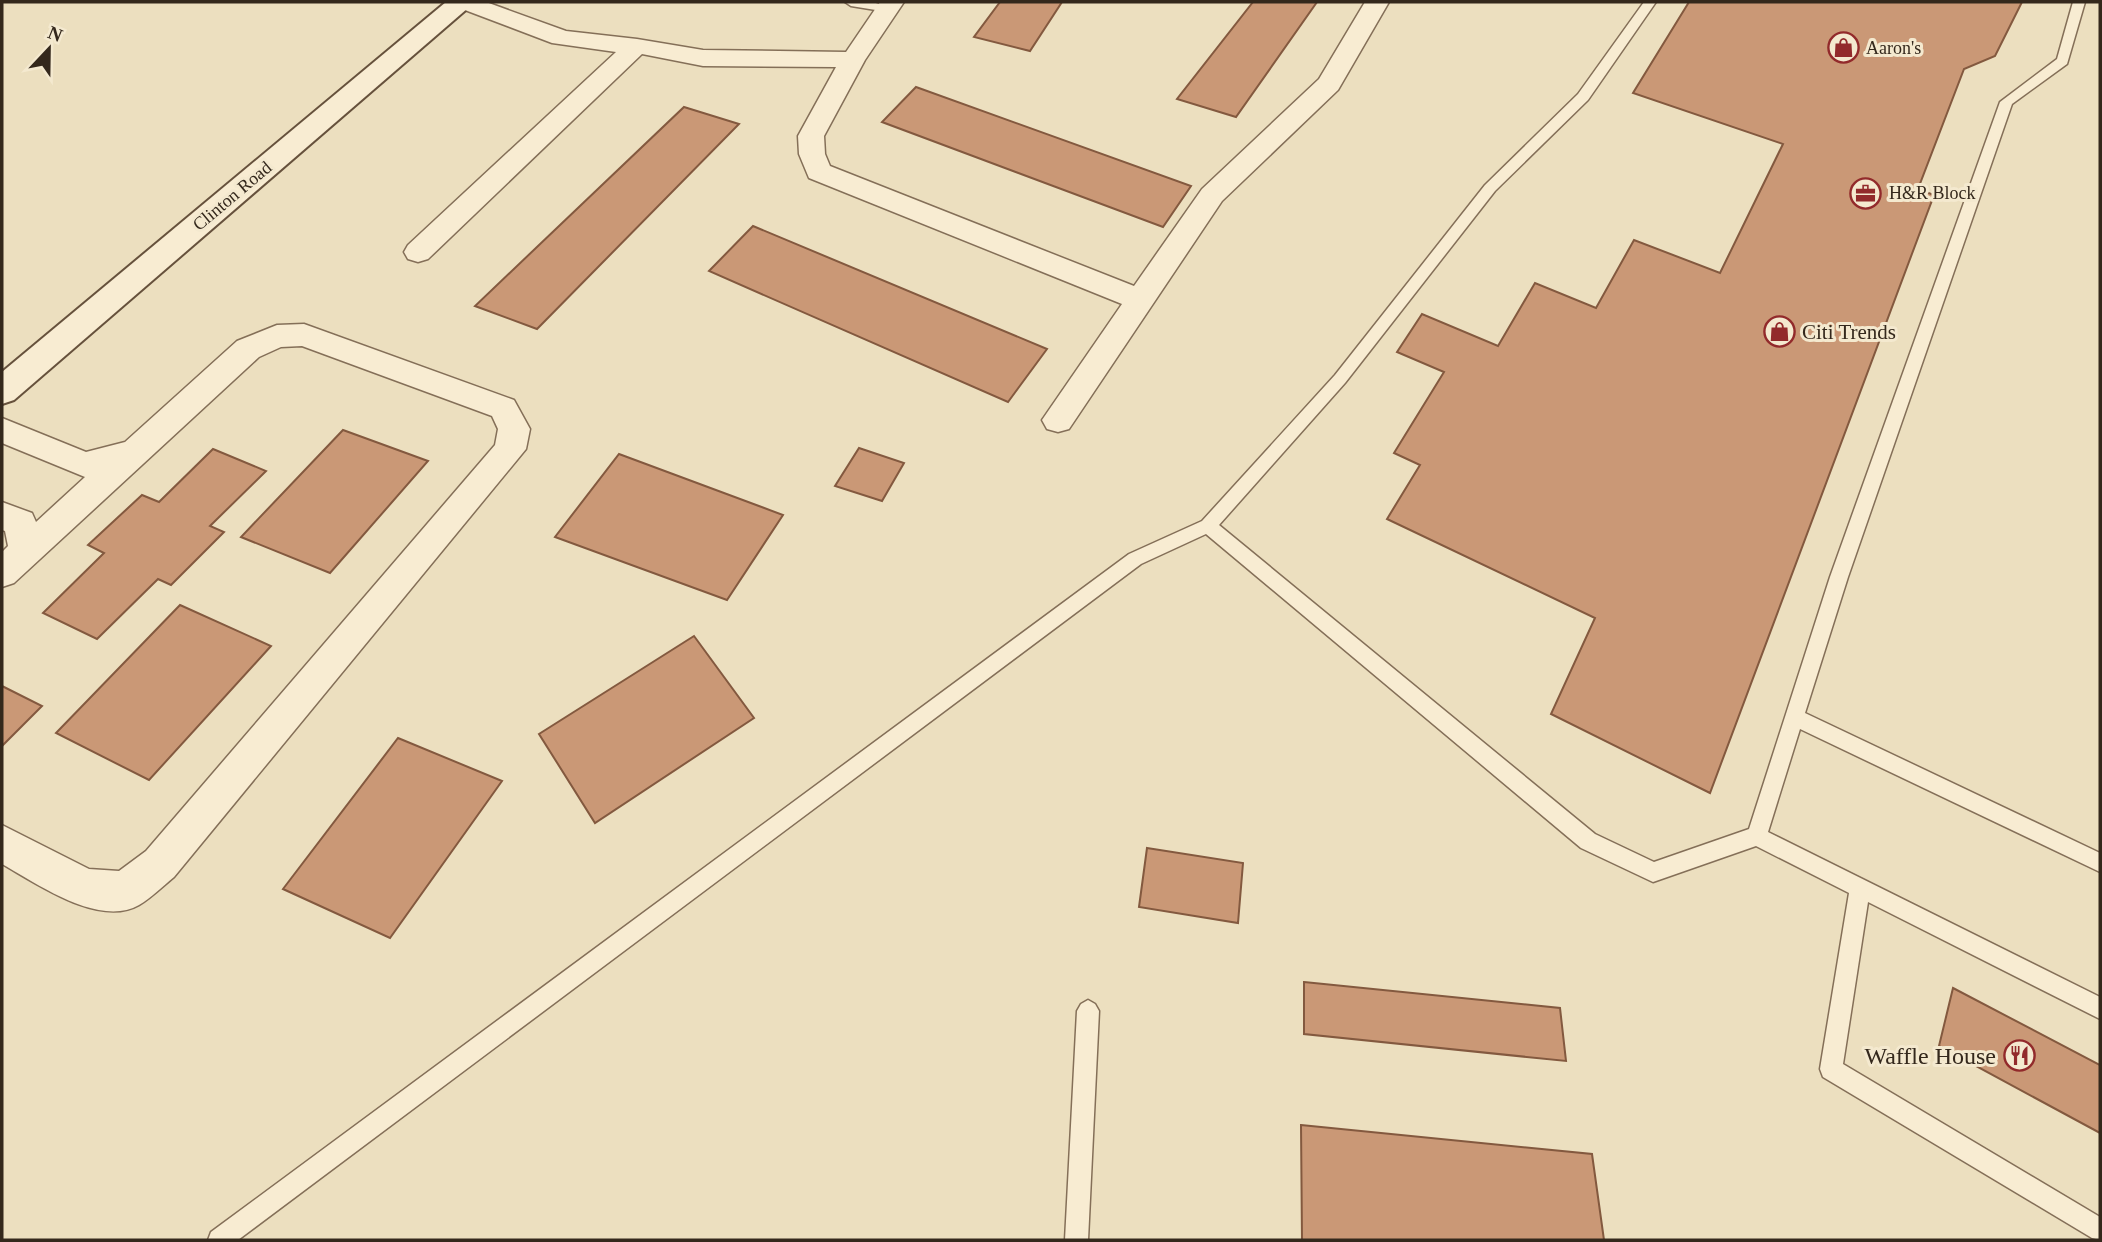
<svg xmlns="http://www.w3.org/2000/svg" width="2102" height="1242" font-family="'Times New Roman',serif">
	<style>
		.building { fill: #ca9876; stroke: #83593f; stroke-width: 2 }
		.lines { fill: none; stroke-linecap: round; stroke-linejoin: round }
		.lane-casing { stroke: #846f58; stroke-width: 3 }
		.street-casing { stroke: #846f58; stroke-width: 3 }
		.secondary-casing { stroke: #66513c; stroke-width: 4 }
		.lane { fill: #f8ecd2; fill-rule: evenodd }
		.street { fill: #f8ecd2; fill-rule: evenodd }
		.secondary { fill: #f8ecd2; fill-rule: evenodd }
		.labels { text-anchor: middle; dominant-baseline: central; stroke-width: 6; stroke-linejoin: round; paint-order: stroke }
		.far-poi-label { font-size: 18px; fill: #34281c; stroke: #f4e9cf; text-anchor: start }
		.far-street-label { font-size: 18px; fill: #34281c; stroke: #f4e9cf }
		.poi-label { font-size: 21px; fill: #34281c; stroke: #f4e9cf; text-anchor: start }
		.near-poi-label { font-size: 24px; fill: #34281c; stroke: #f4e9cf; text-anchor: end }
	</style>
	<rect width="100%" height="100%" fill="#ecdfbf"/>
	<path class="building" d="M1000,2H1062L1030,51L974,37Z
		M1253,2H1317L1236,117L1177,99Z
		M1689,2H2022L1995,56L1964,69L1918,189L1934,195L1710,793L1551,714L1595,618L1387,519L1420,465L1394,453L1444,372L1397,352L1422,314L1498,346L1535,283L1596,308L1634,240L1720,273L1783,144L1633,93Z
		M916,87L1191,186L1163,227L882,122Z
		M684,107L739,124L537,329L475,306Z
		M753,226L1047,349L1008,402L709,271Z
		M343,430L428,461L330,573L241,537Z
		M859,448L904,463L882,501L835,486Z
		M213,449L266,471L210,526L224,532L171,585L158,579L97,639L43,613L104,553L88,545L142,495L159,502Z
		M619,454L783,515L727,600L555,537Z
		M180,605L271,646L149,780L56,733Z
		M694,636L754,718L595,823L539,734Z
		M2,686L42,706L3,745L2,744Z
		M398,738L502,781L390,938L283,889Z
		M1147,848L1243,863L1238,923L1139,907Z
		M1304,982L1560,1008L1566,1061L1304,1034Z
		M1953,988L2100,1065V1133L1939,1046Z
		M1301,1125L1592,1154L1604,1240H1302Z"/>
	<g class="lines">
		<defs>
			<path id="lane" d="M845,2H872L894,8L888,12L851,6Z
				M1644,2H1656L1588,100L1495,191L1345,383L1219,525L1595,834L1654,862L1749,829L1830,577L2000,102L2057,59L2073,2H2085L2067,64L2012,104L1848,577L1805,713L2100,853V872L1800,729L1768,832L2100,997V1019L1868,902L1843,1064L2100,1217V1240L2092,1238L1823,1077L1820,1069L1849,893L1756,846L1653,882L1581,848L1206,534L1141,564L238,1240H208L211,1232L1129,554L1202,521L1335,375L1485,185L1578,94Z
				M1088,1000L1095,1004L1099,1011L1088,1240H1065L1077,1011L1081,1004Z"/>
			<path id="street" d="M453,2H486L566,31L637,39L703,50L846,52L880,2H904L865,60L824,136L825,154L830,166L1134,286L1202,189L1319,79L1365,2H1389L1338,90L1222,201L1069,429L1058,432L1047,429L1042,420L1122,304L809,178L799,154L798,136L836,67L703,66L642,54L428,259L418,262L408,259L404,252L408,245L616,52L552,43L457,7Z
				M304,324L514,400L530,429L526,449L174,877C163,886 151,898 139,905C99,928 36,883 2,864V825L89,869L119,871L146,851L495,445L498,429L492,416L302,346L281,347L259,357L14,583L2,587V552L8,546L5,531L2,530V502L32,513L36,522L85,477L2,443V418L86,452L125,442L237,341L277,325Z"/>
			<path id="secondary" d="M446,2H475L14,400L2,404V372Z"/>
		</defs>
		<use href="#lane" class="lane-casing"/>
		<use href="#street" class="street-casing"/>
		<use href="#secondary" class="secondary-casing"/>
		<use href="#lane" class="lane"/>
		<use href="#street" class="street"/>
		<use href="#secondary" class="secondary"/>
	</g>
	<defs>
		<symbol id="shop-ring" viewBox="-11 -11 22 22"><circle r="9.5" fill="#f4e9cf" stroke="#922a2b" stroke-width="1.5"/><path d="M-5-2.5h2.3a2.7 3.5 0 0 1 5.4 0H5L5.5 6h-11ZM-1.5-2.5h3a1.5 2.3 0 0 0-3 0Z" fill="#922a2b"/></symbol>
		<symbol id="office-ring" viewBox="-11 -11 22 22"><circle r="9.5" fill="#f4e9cf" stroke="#922a2b" stroke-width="1.5"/><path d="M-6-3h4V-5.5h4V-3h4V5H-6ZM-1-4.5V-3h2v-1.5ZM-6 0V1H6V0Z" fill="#922a2b"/></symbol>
		<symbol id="restaurant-ring" viewBox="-11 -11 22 22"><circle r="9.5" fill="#f4e9cf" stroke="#922a2b" stroke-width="1.5"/><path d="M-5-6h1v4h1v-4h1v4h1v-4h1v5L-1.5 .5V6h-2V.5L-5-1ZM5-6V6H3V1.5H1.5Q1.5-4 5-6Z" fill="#922a2b"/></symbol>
	</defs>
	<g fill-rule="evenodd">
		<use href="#shop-ring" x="1826" y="30" width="35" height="35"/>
		<use href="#office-ring" x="1848" y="176" width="35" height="35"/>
		<use href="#shop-ring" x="1762" y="314" width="35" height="35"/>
		<use href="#restaurant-ring" x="2002" y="1038" width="35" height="35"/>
	</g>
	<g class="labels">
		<g class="far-poi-label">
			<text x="1866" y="48">Aaron's</text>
			<text x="1889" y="193">H&amp;R Block</text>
		</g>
		<g class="far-street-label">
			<text transform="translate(232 196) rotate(-40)">Clinton Road</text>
		</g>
		<g class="poi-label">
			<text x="1802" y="332">Citi Trends</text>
		</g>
		<g class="near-poi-label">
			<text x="1996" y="1056">Waffle House</text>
		</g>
	</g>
	<rect width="2102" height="1242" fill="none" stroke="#34281c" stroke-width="7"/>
	<g transform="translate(49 49) rotate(22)" stroke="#f4e9cf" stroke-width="5" paint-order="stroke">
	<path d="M0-5L12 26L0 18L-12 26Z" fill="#34281c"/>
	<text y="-10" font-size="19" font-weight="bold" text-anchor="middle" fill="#34281c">N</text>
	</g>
</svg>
